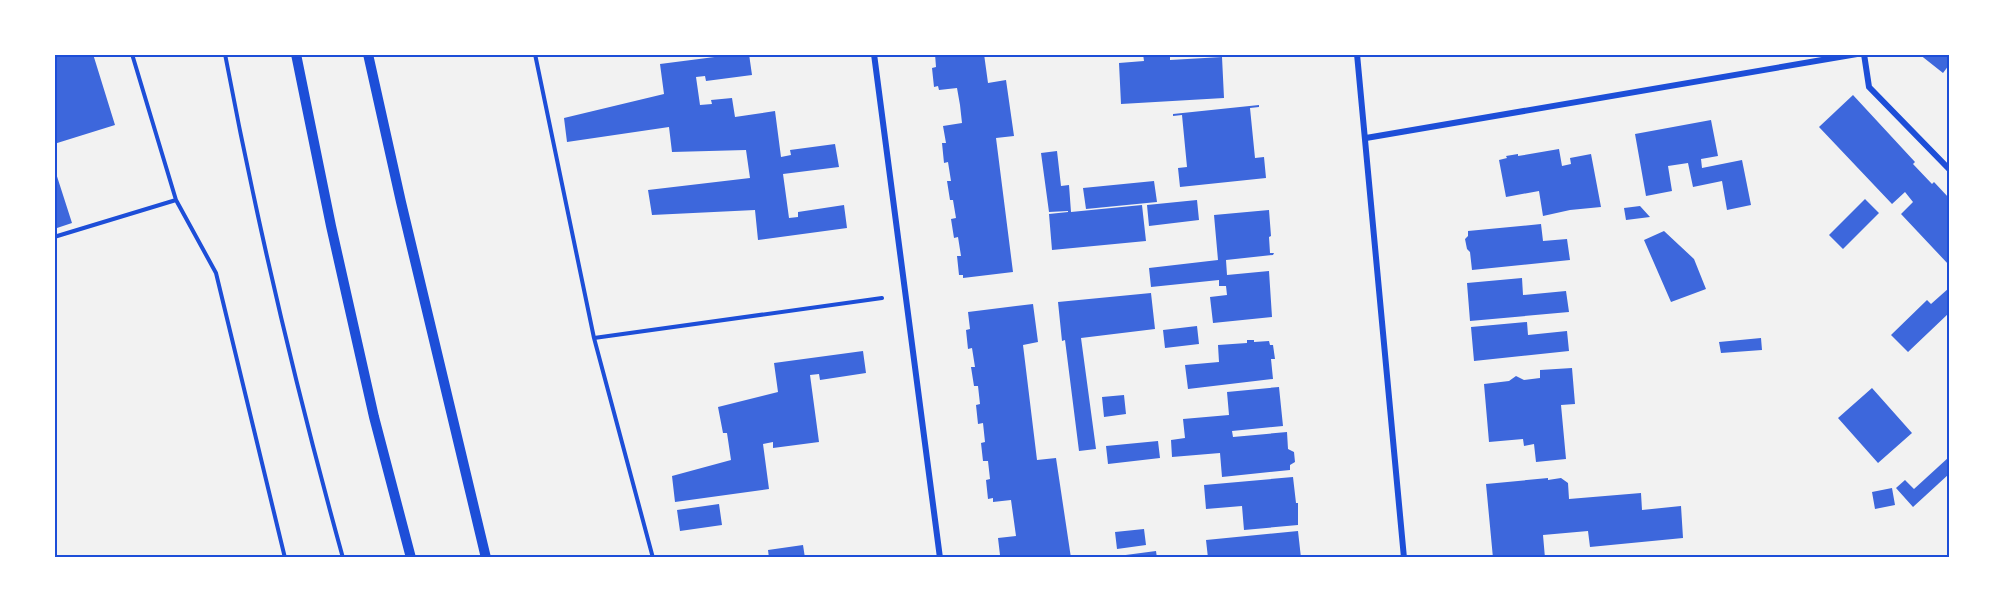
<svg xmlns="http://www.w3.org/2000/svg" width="2003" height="612" font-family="'DejaVu Sans',sans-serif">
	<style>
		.building { fill: #3d67dc }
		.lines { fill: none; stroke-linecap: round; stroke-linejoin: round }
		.path { stroke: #1d4ed8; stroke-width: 4 }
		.minor { stroke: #1d4ed8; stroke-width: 6 }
		.tertiary { stroke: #1d4ed8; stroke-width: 10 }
		.neatline { fill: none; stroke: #1d4ed8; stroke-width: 2 }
	</style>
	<rect width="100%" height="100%" fill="#f2f2f2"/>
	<path class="building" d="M54,54H93L115,125L54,144Z
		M738,54H749L752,75L706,81L705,76L696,77L700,105L712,104L711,100L732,98L735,117L775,111L781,157L791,155L790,150L835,144L839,167L783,174L789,218L798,217V212L844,205L847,228L758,240L755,210L652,215L648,190L750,178L746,150L672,152L669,127L567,142L564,118L664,94L660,64Z
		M935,54H984L988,83L1006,80L1014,136L996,138L1013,272L963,278V275H959L957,256H961L958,237L954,238L951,219L956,218L953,200H950L947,181H951L948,162L944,163L942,143H946L943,126L962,123L960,105L957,88L939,90L938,86L934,87L932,68L936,67Z
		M1143,54H1170V60L1222,57L1224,98L1121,104L1119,63L1144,61Z
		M1919,54H1949V65L1943,73Z
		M1853,95L1915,162L1913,164L1932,184L1934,182L1949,198V265L1901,214L1913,202L1905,192L1892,204L1819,127Z
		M1259,105V107L1250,108L1255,158L1264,157L1266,178L1180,187L1178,168L1187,167L1182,115L1173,116V114Z
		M1711,120L1718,156L1701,159L1702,168L1742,160L1751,205L1727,210L1722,181L1693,187L1688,163L1668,166L1672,191L1646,196L1635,134Z
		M1559,149L1562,166L1571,164L1570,158L1591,154L1601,207L1570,210L1543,216L1539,191L1506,197L1499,160L1507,158L1506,156L1518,154V156Z
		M1057,151L1061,186L1069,185L1071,212L1142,205L1146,241L1052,250L1049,214L1068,212V211L1049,212L1041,153Z
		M54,167L72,223L54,229Z
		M1154,181L1157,202L1086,209L1083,188Z
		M1865,199L1879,213L1843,249L1829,235Z
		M1197,200L1199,220L1149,226L1147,205Z
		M1640,206L1650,217L1626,220L1624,208Z
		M1269,210L1271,236L1269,237L1270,253H1274L1273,255L1226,260L1227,275L1269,271L1272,317L1213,323L1210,297L1227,295L1226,286H1219V280L1151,287L1149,268L1218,260L1214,215Z
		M1541,224L1543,241L1567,239L1570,260L1472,270L1470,252L1467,249L1465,239L1468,236V231Z
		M1664,231L1694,259L1706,289L1671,302L1644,240Z
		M1522,278L1523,295L1566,291L1569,312L1470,321L1467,283Z
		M1949,288V313L1908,352L1891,335L1927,300L1931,304Z
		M1151,293L1155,329L1081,338L1096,449L1079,451L1065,340L1062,341L1058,302Z
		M1033,304L1038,342L1023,345L1037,460L1056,458L1071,558H996V556L1000,555L998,538L1016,536L1011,500L993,502V498L988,499L986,480L990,479L988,461H983L981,443L985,442L983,423L978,424L976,405L980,404L978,386H974L971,367H975L972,348L968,349L966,330L970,329L968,312Z
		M1527,322L1528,335L1567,331L1569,351L1474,361L1471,327Z
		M1197,326L1199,344L1165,348L1163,330Z
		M1761,338L1762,350L1721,353L1719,342Z
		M1247,340H1254V342L1269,341L1270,345H1273L1275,359H1271L1273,379L1188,389L1185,365L1219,362L1218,345L1247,343Z
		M863,351L866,373L820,380L819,374L810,375L819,442L773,448V442L763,444L769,489L675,502L672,476L731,460L727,433H723L718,407L778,392L774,363Z
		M1572,368L1575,404L1561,405L1566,459L1536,462L1534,444L1524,446L1523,439L1489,442L1484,384L1509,381L1516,376L1524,380L1540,378V370Z
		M1279,387L1283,426L1232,431L1233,437L1287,432L1288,449L1294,452L1295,462L1290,465V470L1222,477L1220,453L1172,457L1171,440L1185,438L1183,419L1229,415L1227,392Z
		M1872,388L1912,433L1878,463L1838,418Z
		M1124,395L1126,414L1104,417L1102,397Z
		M1158,441L1160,458L1108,464L1106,446Z
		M1949,457V474L1913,507L1896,488L1905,480L1914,489Z
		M1293,477L1296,503H1298V525L1244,530L1242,506L1206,509L1204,485Z
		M1548,478V480L1561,478L1568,483L1569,499L1641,493L1642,510L1681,506L1683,538L1590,547L1588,531L1543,535L1545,558H1493L1486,484Z
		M1892,488L1895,505L1875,509L1872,492Z
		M719,504L722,525L680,531L677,510Z
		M1144,529L1146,545L1117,549L1115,532Z
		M1298,531L1301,558H1208L1206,540Z
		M803,545L805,558H769L768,550Z
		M1156,551L1157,558H1118V556Z"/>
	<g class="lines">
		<path class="path" d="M132,54L176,200L216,273L285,558
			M225,54C257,224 297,392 343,558
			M535,54L594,338L653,558
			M54,237L176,200
			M594,338L882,298"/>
		<path class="minor" d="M874,54L940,558
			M1357,54L1404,558
			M1864,54L1869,87L1949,169
			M1366,138L1857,54"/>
		<path class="tertiary" d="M296,54L331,226L374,417L411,558
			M368,54L401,202L486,558"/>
	</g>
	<rect width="2003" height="612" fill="none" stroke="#ffffff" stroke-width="111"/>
	<rect x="56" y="56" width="1892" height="500" class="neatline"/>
</svg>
